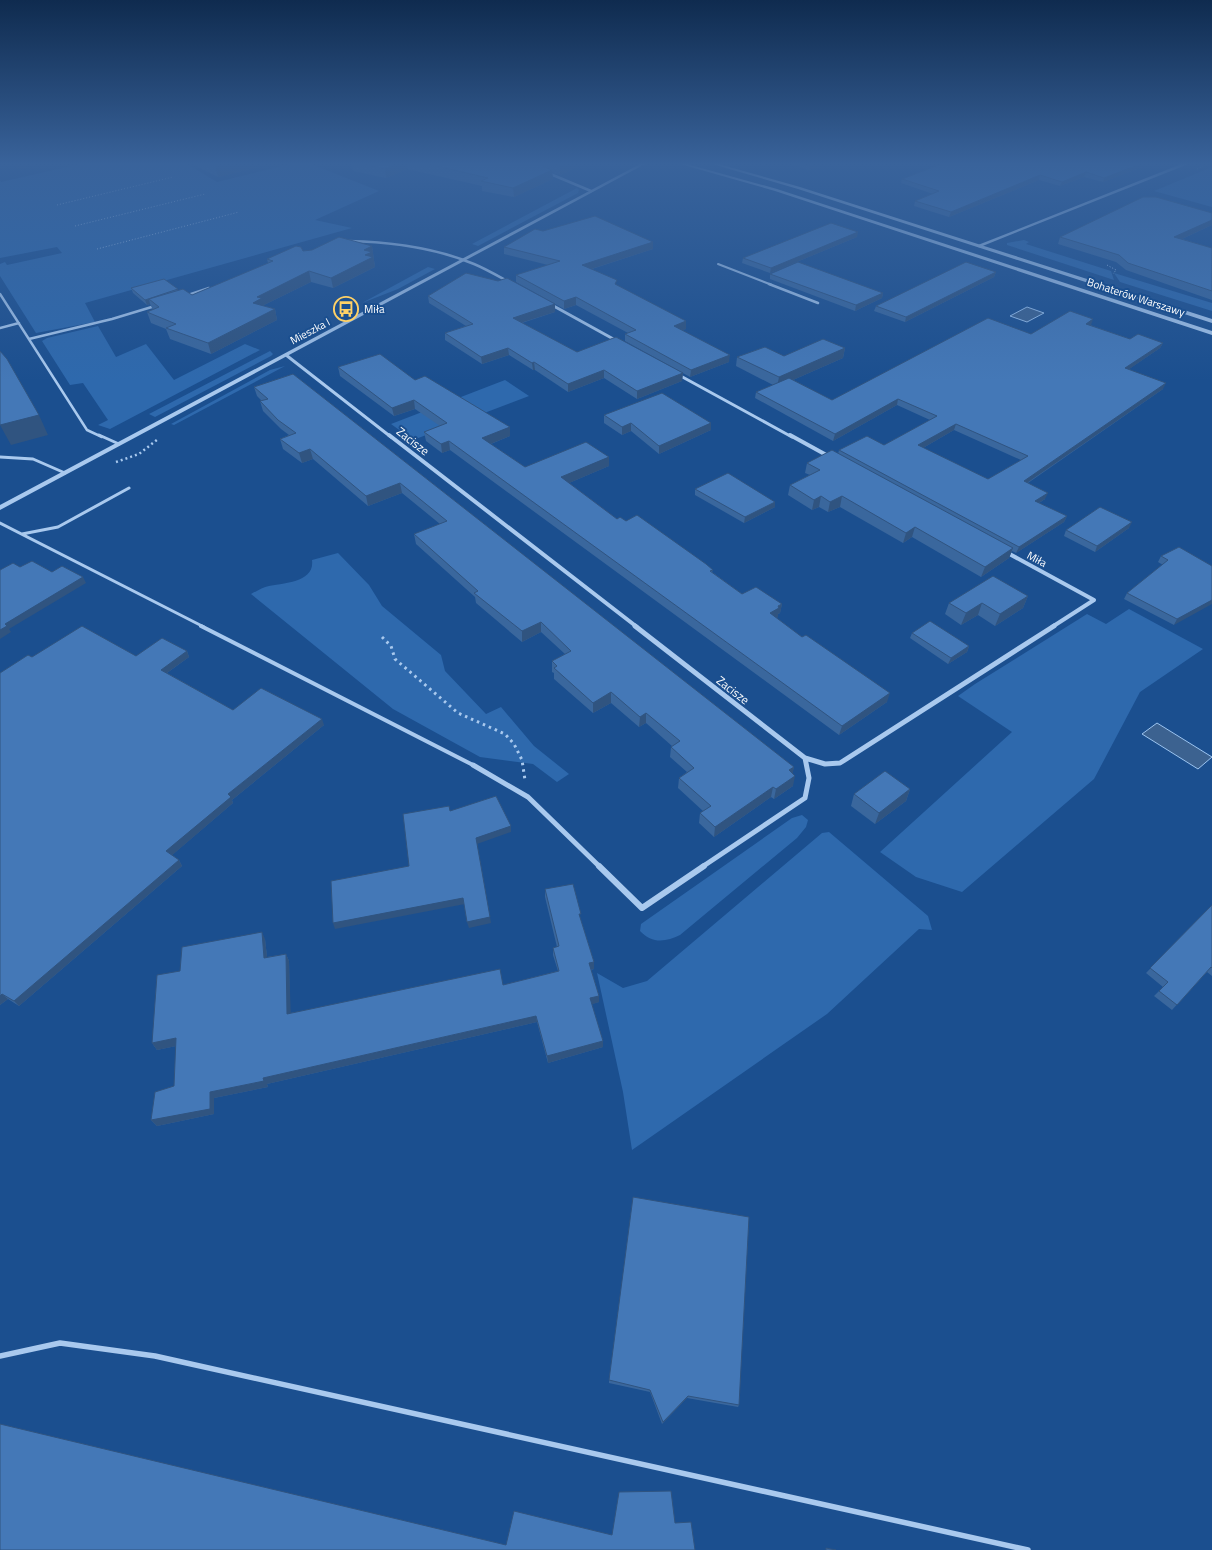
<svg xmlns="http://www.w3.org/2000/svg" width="1212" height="1550" font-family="'Titillium Web',sans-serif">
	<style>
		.green { fill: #2e69ad }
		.water { fill: #3c6290; stroke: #9cc4f0 }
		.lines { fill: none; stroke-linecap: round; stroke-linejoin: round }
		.path-far2 { stroke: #a9c9ee; stroke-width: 1; stroke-dasharray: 1 2; stroke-linecap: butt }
		.path-far1 { stroke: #a9c9ee; stroke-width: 2.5; stroke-dasharray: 2 3; stroke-linecap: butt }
		.path { stroke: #a9c9ee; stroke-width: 3; stroke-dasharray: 2.5 4; stroke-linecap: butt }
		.service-far4 { stroke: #a9c9ee; stroke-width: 2 }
		.service-far3 { stroke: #a9c9ee; stroke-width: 2.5 }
		.service-far2 { stroke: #a9c9ee; stroke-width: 3 }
		.service-far1 { stroke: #a9c9ee; stroke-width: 4 }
		.service { stroke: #a9c9ee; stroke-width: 5.5 }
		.minor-far4 { stroke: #a9c9ee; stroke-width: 2.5 }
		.minor-far3 { stroke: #a9c9ee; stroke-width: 3 }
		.minor-far2 { stroke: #a9c9ee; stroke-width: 4 }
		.minor-far1 { stroke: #a9c9ee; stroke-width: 5 }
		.minor { stroke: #a9c9ee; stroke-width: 6 }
		.tertiary { fill: #a9c9ee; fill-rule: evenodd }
		.wall { fill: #3a679d; fill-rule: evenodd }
		.shaded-wall { fill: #305480 }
		.building { fill: #4478b7; stroke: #305480; fill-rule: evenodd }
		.labels { text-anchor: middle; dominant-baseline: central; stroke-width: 4; stroke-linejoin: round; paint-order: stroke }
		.far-street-label { font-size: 11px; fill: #fff; stroke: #1b4f8f }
		.far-poi-label { font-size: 11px; fill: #fff; stroke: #1b4f8f; text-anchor: start }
		.street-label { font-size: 12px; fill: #fff; stroke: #1b4f8f }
	</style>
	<rect width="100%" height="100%" fill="#1b4f8f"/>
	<path class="green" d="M80,164H187L217,182L290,164H311L379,191L315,220L352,228L85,303L95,322L36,333L0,276V264L5,262L7,265L62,253L57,247L0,258V180L1,182Z
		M1212,167V207L1154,191Z
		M577,188L579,190L578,193L478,246L472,244Z
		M1024,240L1029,242L1026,244L1111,271L1114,280L1007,245V243Z
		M428,267L435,269L398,289L362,303Z
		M1114,273L1212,303V311L1120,282Z
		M98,326L116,357L146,344L174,380L245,344L260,350L110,429L98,425L108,420L83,383L70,385L42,341L47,338Z
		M270,351L273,354L271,356L155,417L149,414Z
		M285,366L174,425L171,424L270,370Z
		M505,380L529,396L413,440L391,424Z
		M338,553L369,585L382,606L441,655L445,671L486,714L501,707L534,746L569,774L557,782L533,764L480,757L393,709L251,594C257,591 263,587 269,586C284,583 315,582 312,560Z
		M1129,609L1203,649L1140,692L1094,779L962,892L916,877L880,852L1012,732L958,696L975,684L1087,614L1106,624Z
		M802,815L808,820L806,827L797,838L680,935C666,942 652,944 640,931L641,924L792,818Z
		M829,832L928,916L932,930L919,929L827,1014L632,1150L623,1092L597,973L623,988L647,981L822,833Z"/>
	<path class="water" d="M1027,307L1044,313L1027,322L1010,316Z
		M1157,723L1212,757L1198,769L1142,734Z"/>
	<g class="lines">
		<path class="path-far2" d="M1197,169L1208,164
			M57,205L173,177
			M75,226L205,194
			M97,249L239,212
			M1107,265L1116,270L1113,274"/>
		<path class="path-far1" d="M116,462L139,454L158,439"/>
		<path class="path" d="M382,637L391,646L395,659L458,713L505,734L514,744L522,760L525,780"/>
		<path class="service-far4" d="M718,264L772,285"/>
		<path class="service-far3" d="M769,284L818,303
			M0,294L87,430L102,437
			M188,295L209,288
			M0,328L19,323
			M29,339L112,319L155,306"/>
		<path class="service-far2" d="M99,435L119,444
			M0,457L33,459L65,473
			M0,523L204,627
			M22,534L58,527L129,488"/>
		<path class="service-far1" d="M201,626L473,765"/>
		<path class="service" d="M0,1356L60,1343L155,1356L1028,1550"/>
		<path class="minor-far4" d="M548,173L591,191
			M348,241C390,242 436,248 474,264C486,269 498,276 509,282
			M979,246L1185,164"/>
		<path class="minor-far3" d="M550,304L617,341
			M286,355L391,437
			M677,374L792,437"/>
		<path class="minor-far2" d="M389,435L637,627
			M790,435L830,457
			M1004,551L1094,600L1052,627"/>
		<path class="minor-far1" d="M635,626L805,758L809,778L805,798L702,867
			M805,758L825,764L840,763L1054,626
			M473,765L528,797L600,867"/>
		<path class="minor" d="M599,866L642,908L704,866"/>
		<path class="tertiary" d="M640,164H645L0,510V505Z
			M680,164H687L777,189L1212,331V335L775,191Z
			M712,164H719L800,187L1212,319V323L798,189Z"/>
	</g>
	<path class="wall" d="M192,164H270L218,177Z
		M352,164H584L560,175L552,173L553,179L514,197L482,191V186L407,169L386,178L353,171Z
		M792,164H828L809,170Z
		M1150,164L1103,182L1084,177L1060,186L1039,180L949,217L914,206L915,201L933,194L901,183L902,179Z
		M1212,213V225L1182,239L1212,248V300L1126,270L1116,262L1058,244L1060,237Z
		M543,231L653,249L592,269L617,286L686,321V329L682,330L729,362L690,377L625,341V334L628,333L576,305L564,309L516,282V275L548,265L504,254V247Z
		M857,237L770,273L742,263L743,258Z
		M372,246L375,267L333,288L311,282L264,305V306L275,309L277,320L211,354L170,339L166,329L151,323L147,312L153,310L150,304L147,305L133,293L131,288L178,290L192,295L268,263L267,259L303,251Z
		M996,272L994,277L905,322L874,311L876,306Z
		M770,274L883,293L882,298L855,311L770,279Z
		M428,296L555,304V312L522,323L577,352L683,373L682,381L637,399L604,378L568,392L535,370H533L509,355L482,364L445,340V333L466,326L429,303Z
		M1090,325L1130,339L1163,343L1160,348L1129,369L1163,389L1028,483L1045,499L1039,503L1067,516L1064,522L1016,553L1012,551L1009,558L981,577L912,537L903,543L840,507L828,512L819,507L812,510L788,495L790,485L810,475L805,473L807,463L838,454L839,450L884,445L930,420L897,405L833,441L755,398L756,392L773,385L736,366L737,357L784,356L845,348L843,358L793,380L832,400L1031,334L1091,325ZM954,430L1021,460L988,479L923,448Z
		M338,367L415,380L510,436L491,444L525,467L609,466L569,483L617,519L713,570L712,572L742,594L782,604L780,613L778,614V617L776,618L887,702L839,735L450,450L442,453L426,441L424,432L440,426L415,409L394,416L340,376Z
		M293,374L794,767L792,773L793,786L774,799L771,797L714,837L699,823L700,813L703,811L678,788L679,778L687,772L670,757L671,747L672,746L646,723L639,727L611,703L593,713L554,679V673L552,672V661L565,654L541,632L522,642L476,603L475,597L416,544L414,534L440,524L402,493L368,506L313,459L302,463L283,449L280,439L289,435L281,429L263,411L260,401H262L257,396L254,387Z
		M604,415L711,430L659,454L631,431L622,435L604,423Z
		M695,489L775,502V507L744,523L695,495Z
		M1129,528L1095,552L1064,536L1066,530Z
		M1161,556L1212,566L1174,625L1124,599L1127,593L1163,565L1158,562Z
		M1028,596L1023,608L995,626L978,615L961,625L945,614L949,603Z
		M912,633L969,646L967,652L948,664L910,638Z
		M187,651L189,657L167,673L233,710L324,725L232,800L233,803L172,855L179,860L182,866L19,1006L8,999L0,1005V673L32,657L136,656Z
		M910,789L906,801L875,824L851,806L854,794Z
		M545,889L581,921L594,962V969L591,970L599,996V1002L591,1004L603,1041V1047L548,1063L537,1022L267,1084L268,1087L214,1098V1114L157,1126L151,1120L174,1086L176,1046L157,1050L152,1043L265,939L267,957L286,954L289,961L290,1013L503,985L558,971L553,955V948L557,947L545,897Z
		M1212,905V976L1207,972L1172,1010L1154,996L1163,987L1146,973Z
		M609,1380L739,1405L738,1407L687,1398L662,1424L650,1392L609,1383Z"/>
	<path class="shaded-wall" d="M15,164H43L17,169Z
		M218,164H270L218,177L215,165Z
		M395,164H407V169L386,178L385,169Z
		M564,164H584L560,175V166Z
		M815,164H828L809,170L810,166Z
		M1140,164H1150L1103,182L1104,178Z
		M552,170L553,179L514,197L513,188Z
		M1086,172L1084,177L1060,186L1062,182Z
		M1040,175L1039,180L949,217L951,212Z
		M1212,220V225L1171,244L1174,237Z
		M858,232L857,237L770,273L771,268Z
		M653,242V249L582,272V265Z
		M372,246L375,267L333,288L331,278L364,250Z
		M309,271L311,282L264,305L265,309L253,303L257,297Z
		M996,272L994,277L905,322L906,317Z
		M178,289L149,299L150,304L147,305L145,300Z
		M883,293L882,298L855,311L856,305Z
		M576,297V305L564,309V301Z
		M555,304V312L514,325L513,318Z
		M275,309L277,320L211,354L208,343Z
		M1093,319L1091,325L1083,329L1086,324Z
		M686,321V329L674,333V326Z
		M1163,343L1160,348L1122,374L1125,368Z
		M508,348L509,355L482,364L481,357Z
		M845,348L843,358L777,387L779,377Z
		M730,355L729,362L690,377L691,370Z
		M534,362L535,370H533L532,363Z
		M604,370V378L568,392V384Z
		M683,373L682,381L637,399V391Z
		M1166,383L1163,389L1021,487L1024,481Z
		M898,399L897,405L833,441L835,434Z
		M414,400L415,409L394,416L392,408Z
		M39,415L48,435L11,445L0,425Z
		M631,423V431L622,435V427Z
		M711,423V430L659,454V446Z
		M956,424L954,430L916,452L918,445Z
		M510,427V436L483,447L482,438Z
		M449,441L450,450L442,453L441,444Z
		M310,449L313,459L302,463L299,453Z
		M609,457V466L562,486L561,477Z
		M400,483L402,493L368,506L366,496Z
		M1048,493L1045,499L1032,507L1035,501Z
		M821,496L819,507L812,510L814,500Z
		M842,496L840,507L828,512L830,502Z
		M775,502V507L744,523L745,517Z
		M1067,516L1064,522L1016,553L1019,547Z
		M1132,522L1129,528L1095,552L1097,546Z
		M915,527L912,537L903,543L906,533Z
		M1013,548L1009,558L981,577L985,567Z
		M83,577L86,583L9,629L11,632L0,639V630L5,624Z
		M1028,596L1023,608L995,626L1000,614Z
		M1212,600V604L1174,625L1177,619Z
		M982,603L978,615L961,625L966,613Z
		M782,604L780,613L778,614V617L769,622L770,613Z
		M541,622V632L522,642V631Z
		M969,646L967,652L948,664L951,658Z
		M187,651L189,657L164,675L161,670Z
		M611,692V703L593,713V703Z
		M890,693L887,702L839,735L842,726Z
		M646,713V723L639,727L640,717Z
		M322,719L324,725L232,800L233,803L170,857L166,851L228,794Z
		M794,767L792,777L789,770Z
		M795,776L793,786L774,799L776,789Z
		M773,787L771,797L714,837L715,827Z
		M910,789L906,801L875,824L879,813Z
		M511,826V832L477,844L476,838Z
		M179,860L182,866L19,1006L14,1001Z
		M463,898L465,904L335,929L333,923Z
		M490,917L491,923L469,928L467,922Z
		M262,932L265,939L268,965L264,958Z
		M286,954L289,961L291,1020L287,1014Z
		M594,962V969L589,970V963Z
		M2,994L8,999L0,1005V996Z
		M599,996V1002L590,1005V998Z
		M536,1016L537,1022L267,1084L268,1087L214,1098V1114L157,1126L151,1120L210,1092L263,1078Z
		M176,1038L181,1045L157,1050L152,1043Z
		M603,1041V1047L548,1063L547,1056Z
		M688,1396L687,1398L662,1424L663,1422Z"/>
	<path class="building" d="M364,164H395L385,169Z
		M428,164H538L552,170L513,188L481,181L488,178Z
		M555,164H564L560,166Z
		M805,164H815L810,166Z
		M941,164H1140L1104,178L1086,172L1062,182L1040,175L951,212L915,201L939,191L902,179Z
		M1143,197H1156L1212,213V220L1174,237L1212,248V291L1128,263L1119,255L1060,237Z
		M595,216L653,242L582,265L617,280L615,284L686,321L674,326L730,355L691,370L625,334L636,330L576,297L564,301L516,275L560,261L504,247L535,229L543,231Z
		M831,223L858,232L771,268L743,258Z
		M339,237L372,246L364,250L372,252L365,255L373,257L331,278L309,271L257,297L262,298L253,303L275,309L208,343L166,328L176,324L147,312L159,307L149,299L183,289L192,295L273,261L267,259L296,246L301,247L303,251L312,250Z
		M798,262L883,293L856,305L770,274Z
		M966,262L996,272L906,317L876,306Z
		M466,273L498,281L507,278L555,304L513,318L577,352L616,337L683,373L637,391L604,370L568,384L534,362L532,363L508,348L481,357L445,333L473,324L428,296Z
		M164,279L178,289L145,300L131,288Z
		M1070,311L1093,319L1086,324L1130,339L1138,334L1163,343L1125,368L1166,383L1024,481L1048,493L1035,501L1067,516L1019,547L839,450L867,436L884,445L937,416L898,399L835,434L756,392L789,378L832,400L988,318L1031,334ZM956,424L1028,456L988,479L918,445Z
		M823,339L845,348L779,377L737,357L765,347L784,356Z
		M0,351L7,359L39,415L0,425Z
		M380,354L415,380L425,376L510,427L482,438L525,467L586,442L609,457L561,477L617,519L620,517L626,521L637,515L706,564L713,570L710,571L742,594L756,587L782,604L778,606L779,608L770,613L802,637L806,635L890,693L842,726L449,441L441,444L424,432L447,423L414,400L392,408L338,367Z
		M293,374L794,767L789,770L795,776L776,789L773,787L715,827L700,813L711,806L679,778L694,768L671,747L680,741L646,713L640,717L611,692L593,703L554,668L557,666L552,661L571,651L541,622L522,631L474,593L478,591L414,534L447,521L400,483L366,496L310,449L299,453L280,439L296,433L278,420L260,401L268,399L254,387Z
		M662,393L711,423L659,446L631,423L622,427L604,415Z
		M832,450L1013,548L985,567L915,527L906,533L842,496L830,502L821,496L814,500L790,485L820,470L807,463Z
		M728,473L775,502L745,517L695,489Z
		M1100,507L1132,522L1097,546L1066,530Z
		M1179,547L1212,566V600L1177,619L1127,593L1168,560L1161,556Z
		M32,561L52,572L62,566L83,577L5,624L7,626L0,630V570L13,563L20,567Z
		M993,576L1028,596L1000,614L982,603L966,613L949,603Z
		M930,621L969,646L951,658L912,633Z
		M82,626L136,656L162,638L187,651L161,670L233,710L261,688L322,719L228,794L231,797L166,851L179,860L14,1001L2,994L0,996V673L28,655L32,657Z
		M885,771L910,789L879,813L854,794Z
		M496,796L511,826L476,838L490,917L467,922L463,898L333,923L331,881L409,866L403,814L449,806L450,811Z
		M573,884L581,914H579L594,962L589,963L599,996L590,998L603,1041L547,1056L536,1016L263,1078L264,1081L210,1092V1109L151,1120L155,1092L174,1086L176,1038L152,1043L157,975L180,971L182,947L262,932L264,958L286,954L287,1014L500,969L503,985L559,971L553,948L559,946L545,889Z
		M1212,905V968L1211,967L1177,1005L1159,991L1168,982L1150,968Z
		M633,1197L749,1217L739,1405L688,1396L663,1422L650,1390L609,1380Z
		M0,1424L506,1545L514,1511L612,1535L619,1492L671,1491L675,1523L691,1522L695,1550H0Z
		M826,1548L836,1550H826Z"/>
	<linearGradient id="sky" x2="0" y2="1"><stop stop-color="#0f2b4f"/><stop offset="0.43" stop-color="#39639b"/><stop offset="1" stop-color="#39639b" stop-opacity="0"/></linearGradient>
	<rect width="1212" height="381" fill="url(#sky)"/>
	<defs>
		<symbol id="bus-ring" viewBox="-11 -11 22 22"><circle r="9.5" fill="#1b4f8f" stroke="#ffd166" stroke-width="1.5"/><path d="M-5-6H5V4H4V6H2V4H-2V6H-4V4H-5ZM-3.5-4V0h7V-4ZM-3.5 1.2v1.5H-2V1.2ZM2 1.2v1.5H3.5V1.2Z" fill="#ffd166"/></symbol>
	</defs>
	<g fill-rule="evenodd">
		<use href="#bus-ring" x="332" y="295" width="28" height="28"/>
	</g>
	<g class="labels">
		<g class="far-street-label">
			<text transform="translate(1136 297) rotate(18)">Bohaterów Warszawy</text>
			<text transform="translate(310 331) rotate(-28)">Mieszka I</text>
			<text transform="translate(1037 559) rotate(28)">Miła</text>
		</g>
		<g class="far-poi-label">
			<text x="364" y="309">Miła</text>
		</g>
		<g class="street-label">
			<text transform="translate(413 441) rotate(38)">Zacisze</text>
			<text transform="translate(733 690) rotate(38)">Zacisze</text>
		</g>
	</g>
</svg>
